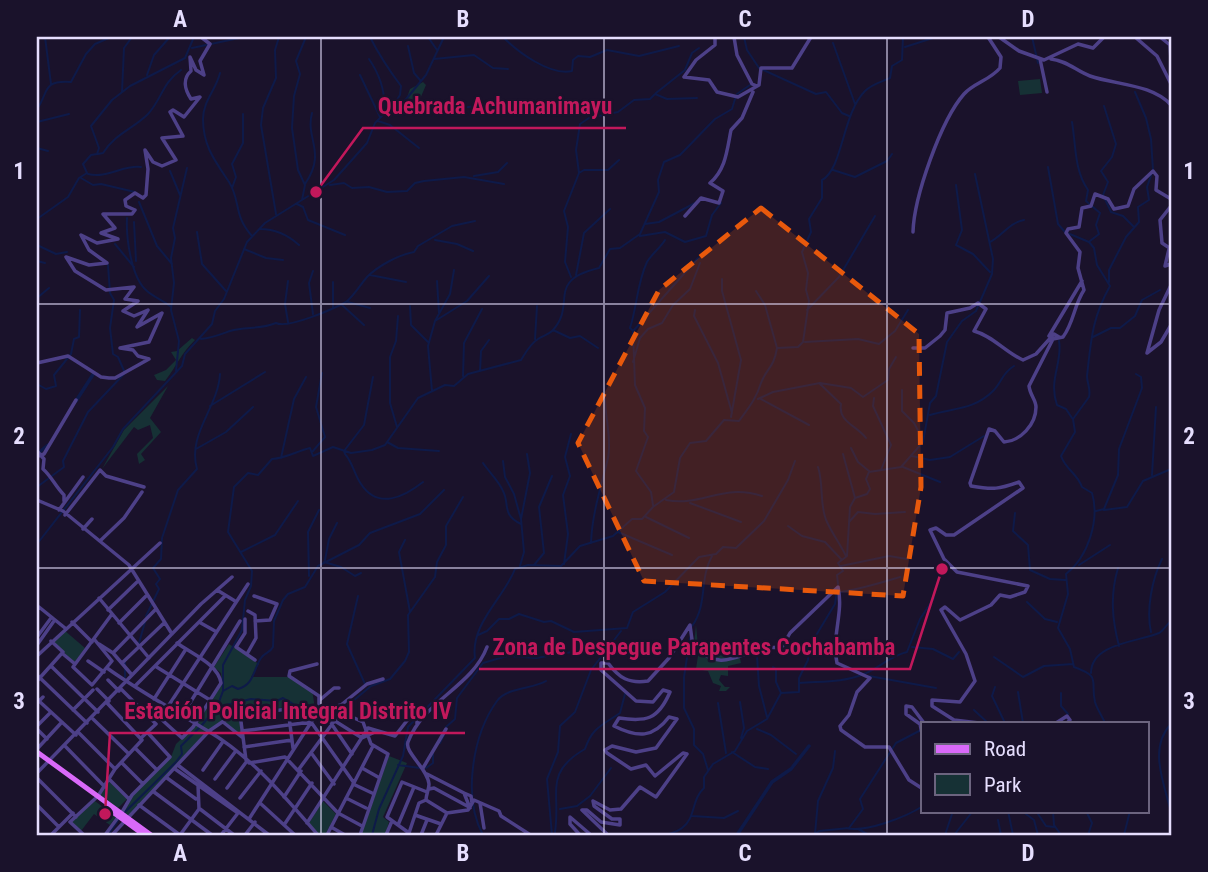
<svg xmlns="http://www.w3.org/2000/svg" width="1208" height="872" font-family="'Roboto Condensed',sans-serif">
	<style>
		.green { fill: #163135 }
		.lines { fill: none; stroke-linecap: round; stroke-linejoin: round }
		.stream { stroke: #0e1a49; stroke-width: 2 }
		.canal { stroke: #0e1a49; stroke-width: 3.5 }
		.minor { stroke: #4d4088; stroke-width: 3.5 }
		.major { stroke: #d969f9; stroke-width: 5 }
		.marked { fill: #e8590c; fill-opacity: 0.2; stroke: #e8590c; stroke-width: 5; stroke-dasharray: 14 9; stroke-linejoin: round }
		.grid { fill: none; stroke: #e6defe; stroke-width: 2; stroke-opacity: 0.55 }
		.leader { fill: none; stroke: #c2185b; stroke-width: 2.5 }
		.callout-dot { fill: #c2185b; stroke: #1a122b; stroke-width: 2.5 }
		.callout-label { font-size: 23px; text-anchor: middle; font-weight: bold; fill: #c2185b; stroke: #1a122b; stroke-width: 5; stroke-linejoin: round; paint-order: stroke }
		.neatline { fill: none; stroke: #e6defe; stroke-width: 2.5 }
		.grid-label { font-size: 23px; text-anchor: middle; font-weight: bold; fill: #e6defe }
	</style>
	<rect width="100%" height="100%" fill="#1a122b"/>
	<path class="green" d="M1040,79L1042,93L1020,95L1018,81Z
		M423,82L426,85L420,99L423,102L432,99L437,109L465,106L456,116L428,112L422,106L405,103L410,89Z
		M192,338L195,340C182,352 176,367 165,381L157,380L154,375L166,370L176,360L171,352L177,351Z
		M168,386L150,418L161,432L141,454L145,460L139,464L137,454L153,438L150,425L138,430L134,427L102,469L124,430Z
		M696,625L698,646L717,653H739L741,663L728,666V676L721,675L719,680L725,687H730L726,691H719L721,686L713,683L708,671L696,669L699,649L694,645Z
		M64,630L85,648L74,663L53,641Z
		M229,644L259,664L251,677H289L312,689L315,709L289,707L239,712L242,736L223,721L207,732L128,817L122,812L131,797L171,757L176,744L197,724L222,684L221,673L214,667Z
		M389,756L407,763L383,817L389,822L385,835H361Z
		M109,781L127,799L117,809L99,796Z
		M95,801L116,817L110,825L94,814L81,831L71,822Z
		M323,801L336,814L325,835H319L309,823Z"/>
	<g class="lines">
		<path class="stream" d="M45,37L51,84
			M370,37C379,55 389,70 401,86L400,95L391,109
			M428,37L437,50
			M503,37C518,52 550,76 572,71L573,60L578,56L590,57L607,50L639,56L679,46
			M744,37L747,50L759,68L816,94L826,92L842,113L849,116
			M1032,37L1038,63
			M833,43L855,104
			M408,46L414,73L420,80
			M905,47L936,37
			M192,48L244,37
			M369,59C380,75 386,94 384,113
			M434,59L474,55L493,68L508,69
			M220,73C216,90 203,101 203,119C203,146 215,161 229,182C241,201 233,215 252,236
			M147,75L154,55L169,38
			M360,75L380,117
			M122,92L124,48L132,37
			M656,93L685,70L692,53L699,48
			M737,94L750,85
			M405,101L423,104L437,111L484,105L505,108
			M37,109C49,93 41,80 71,82L86,54L95,44L111,37
			M378,121L390,125L419,148
			M37,122L69,114
			M1072,122C1076,145 1074,170 1088,190L1086,201L1100,213L1096,225L1099,234L1090,241
			M37,148L48,151
			M98,154L103,153C116,133 133,129 148,114C162,99 162,83 181,70
			M1048,167L1058,224L1065,232L1089,242L1094,248L1097,265L1110,286C1092,318 1091,340 1087,376C1087,383 1091,389 1089,397L1073,419L1075,432L1061,456C1066,470 1077,473 1082,487L1092,493C1100,520 1088,557 1066,574L1068,594L1058,628L1070,649L1074,667C1102,677 1090,680 1095,702C1097,709 1102,716 1105,723
			M833,170L855,177L887,161L892,154
			M170,171L180,195
			M579,173L584,170H608L619,160
			M88,174C107,179 122,165 141,167
			M474,176L498,172L507,163
			M81,178L93,185L101,184L135,192
			M305,184C327,152 305,139 312,113
			M330,185L344,183L352,188L369,187L387,192L407,191L415,183L424,181L464,177L504,184
			M956,185L962,230L956,245L973,254L990,272
			M232,188L236,177L232,164L243,143V114
			M1103,195L1108,182L1101,171L1112,157L1116,144L1104,106
			M1105,199L1111,212L1123,216L1134,227
			M302,200L305,185L298,170L292,128L294,96L300,74L296,61L306,37
			M139,202L157,246L172,264
			M297,204L303,207L308,220L345,235
			M276,214L261,125L263,108L276,78L275,50L279,37
			M127,218C126,237 131,278 147,291C154,297 162,300 170,306
			M37,219L68,197L79,178L87,173L83,164L91,155L97,154L99,148L91,126L112,100L130,86L185,58L194,37
			M134,222L136,261
			M645,224L659,222L697,202
			M260,229C276,229 288,235 299,245
			M197,232L202,264L226,291
			M640,236L665,232L685,242L706,236L712,215L721,203
			M435,240L457,244L473,251
			M990,242C1001,237 1010,222 1024,220
			M115,244L134,267
			M37,245L56,254L67,252
			M244,249L266,258L283,260
			M37,261L45,263
			M313,271L309,283L313,314
			M370,275L406,282
			M576,275L584,233L610,209
			M571,277L565,262L568,227L564,211L579,173L576,150L580,124L589,118L618,112L634,100L650,99L655,94L667,99L697,98
			M722,279V291L741,360L731,417
			M288,281L285,304L288,322
			M437,281L439,313
			M333,282V308
			M1109,282V270L1126,237L1139,222L1138,207L1149,200L1147,187L1153,170L1151,139L1146,118L1135,92
			M756,291L765,305L777,348
			M37,298L49,288
			M348,302L370,308
			M342,305L364,325
			M410,306L411,325L428,342
			M695,310L694,316L718,363L732,413
			M807,310L839,277L875,216
			M435,321L467,301L489,276
			M553,330L570,338L580,336L598,348
			M634,330L698,258
			M1093,337L1111,328H1120L1135,316L1142,300L1160,290
			M201,339C212,338 219,335 230,331C245,326 259,330 276,323C288,329 333,309 346,302C354,296 360,285 367,277C378,266 398,255 414,252L418,246L452,226L475,221
			M535,339L537,306
			M1059,341C1063,362 1048,380 1057,405L1066,409L1072,418
			M805,342L858,339L879,344L895,331L908,310
			M633,362L640,338L648,329L662,323L673,305L690,289L700,263
			M176,371L179,341L171,310L174,283L171,258L175,238L173,228L187,168
			M480,371L481,351L489,340
			M463,376L464,343L482,309
			M373,377L364,425L344,451L345,454C353,463 354,474 361,484C378,510 404,497 423,482
			M37,384L46,389L56,386L54,375L71,354L74,339L79,337L80,310
			M820,384L841,404C838,422 856,425 866,438
			M902,390V411L914,423L923,440
			M432,391L428,346L435,321L450,294L454,270
			M874,398L873,406L891,445L881,470
			M758,399L773,392L820,383L851,388L863,397L888,380L889,369L896,357
			M761,399L809,425
			M210,406L265,372
			M930,415C953,408 974,410 993,391C1002,382 1002,373 1014,366
			M397,427L390,403V357L396,341L398,316
			M387,442L398,448L439,451
			M851,448L858,462L869,471
			M196,449L226,432L253,407
			M313,451L325,437L316,407L322,373
			M843,454L855,498
			M912,456L930,460L950,457L984,436
			M281,458L294,399L306,377
			M503,461L505,477L514,494L521,519
			M483,463C489,472 499,481 503,491C510,504 501,514 521,524
			M818,467C824,485 819,506 827,522C832,533 840,544 846,556
			M903,467L940,482
			M1152,475L1156,407
			M37,487L64,467L63,461L88,412L125,373L118,357L113,354L110,328L114,300L110,293L108,265
			M666,500C702,507 722,483 762,496
			M690,503L741,522
			M653,505L651,492L636,471L648,437L644,431L645,408L635,385L633,331L630,328C637,307 637,283 647,262C650,256 661,247 665,240
			M1104,510L1127,507L1143,481L1171,469
			M1096,511L1104,509L1118,475L1119,449L1142,388L1141,377L1136,374
			M1015,513L1013,531L1028,545L1030,570L1050,579L1065,580
			M646,517L689,538
			M849,522L858,512L875,514L905,512
			M788,526L802,536L825,542L841,559
			M618,532L672,555
			M405,540L399,552L410,612
			M591,543C592,514 601,487 608,458C612,440 605,417 605,398
			M37,544L113,447L123,429L182,366L185,354L212,324L215,311L224,299L247,242L265,223L334,180L367,143L375,123L385,113L402,104L426,75L444,37
			M241,552L275,535L298,501
			M325,560L329,539L337,523
			M324,562L341,567L355,576L361,573
			M564,564L568,534L563,495L570,476L565,457L571,434
			M534,565L544,553L539,507L552,476
			M1079,565L1110,545
			M520,566L524,552L521,519L530,473L527,454
			M841,566L889,556L907,559
			M1118,568C1110,595 1112,619 1119,646
			M309,576L308,532L319,510
			M838,584L837,575L843,571L838,563L847,556L850,507L855,498L867,494L870,489L866,479L869,472L901,467L923,442L930,403L936,396L947,342L962,321L976,311L992,274L993,259L975,174
			M841,592C861,589 880,583 900,577
			M358,596L347,644L365,684
			M1027,602L1045,619L1057,622
			M146,616L159,589L156,584L160,579L153,568L161,559L162,538L178,490L197,469C187,434 218,408 220,374
			M692,626C708,604 699,579 712,556
			M1151,632C1146,610 1152,579 1162,559
			M478,635L487,631L499,619H509L519,614L544,622L551,621L574,632L627,628L633,612L665,592L699,557L716,554L723,547L736,548L764,521L788,480L795,461
			M690,638L684,677V708L694,729V745L703,754L708,770
			M139,643L145,622
			M912,647L933,649L953,659L959,652
			M757,656L759,686L767,717
			M994,657L1023,677L1044,666L1073,664
			M125,662V677
			M773,667L776,669V682L781,693
			M1091,673C1091,643 1138,642 1159,633C1163,631 1167,624 1171,621
			M869,676L936,688
			M799,683C820,681 842,683 864,674C879,668 890,656 907,652L920,619L934,598
			M995,687L992,696L1005,723
			M223,691L232,686L238,689C254,685 253,670 261,658C264,653 270,653 273,647L274,621L283,600L288,594L305,587L318,566L359,545L370,533L420,514L444,490
			M1018,692L1023,723
			M1061,693V706L1068,714
			M740,702L744,728L741,738
			M718,703L726,753
			M218,707L251,699L277,701L283,698L295,705L322,707
			M338,707L347,706L371,686L390,679L405,661L409,652L408,615L435,577L437,562L446,545V526L463,497
			M974,710L988,723
			M1171,724C1148,748 1164,783 1171,812
			M202,725L217,707L223,691V665L242,630L245,600L251,586L252,571L228,532L234,487L248,473L258,475L272,459C287,458 297,451 310,448L313,456L333,447L351,453L372,450L385,445L418,398L445,385L454,386L468,374L521,360C526,352 530,344 538,339C542,336 548,335 552,331C578,304 544,281 599,268L610,249L620,248L640,234L659,192L658,180L664,162L680,155L715,119L732,109L735,99
			M446,727L455,719L457,698L483,663L507,656L536,658L572,652
			M757,729L771,735L796,754
			M440,743L445,733
			M732,752L755,767L768,769
			M398,765L420,768
			M426,768L433,763V754
			M560,809L577,806L590,796L611,768
			M1008,811L1013,835
			M1022,811L1034,820L1038,835
			M1036,811L1046,826L1054,827
			M1053,811L1054,825L1061,835
			M1086,811L1092,823L1088,835
			M125,812L176,762L182,754L181,746L199,728
			M692,816L724,818L738,811
			M998,820L1001,835
			M846,828C865,833 906,817 923,806
			M858,829L869,835
			M555,832C561,793 543,773 585,749C592,728 601,726 620,713L625,694
			M815,834L818,801L833,768L835,751
			M108,835L119,819
			M372,835L379,809L403,756L408,727L475,658C470,624 504,598 515,569L528,565L561,566L580,546L613,536L632,519H642L653,507L674,492L680,458L690,443L706,441L724,420L739,421C749,407 756,399 761,383C766,369 774,368 777,348L798,347L803,342L809,301L806,290L808,273L802,252L811,232L809,219L822,198V180C843,169 842,114 865,91C872,84 881,82 890,78L892,66L902,60L903,37
			M483,835C462,797 473,734 497,701C507,687 533,689 546,681
			M552,835L547,779L558,752L560,726L575,712L591,670L621,631
			M666,835C671,833 677,832 682,828C696,818 691,800 704,788V777L713,764L735,751L747,731L767,719L781,693L799,692V678L808,660L809,647L835,604L837,590
			M814,835L819,831L849,828L863,809L860,799L896,743L921,730
			M945,835L953,811
			M954,835L973,811
			M1124,835L1130,811
			M1171,835V828"/>
		<path class="canal" d="M76,401L94,373
			M37,454L48,445
			M737,835L772,782L791,769L809,746"/>
		<path class="minor" d="M715,37V45L696,60L684,77L709,80L717,92L738,97L759,85L761,68H792L811,37
			M734,37L737,55L752,84L757,86
			M999,37L1019,51L1044,60L1078,44L1093,48L1104,37
			M1135,37L1157,56L1171,84
			M1160,37L1170,45L1171,60
			M1040,59L1047,92
			M1051,59C1068,61 1076,71 1090,76C1116,85 1152,84 1171,105
			M1171,206L1160,220L1162,243L1171,249
			M685,216L701,198L719,203L723,191L710,183C726,169 727,150 731,130L742,118L753,92
			M913,232C914,197 941,120 964,94C974,83 990,80 1000,68L1001,57L988,37
			M1169,249L1165,266L1171,264
			M1171,285L1159,310L1147,353L1161,342L1171,325
			M1049,336L1082,281
			M913,348H925L940,336L945,330L947,313L970,308L978,303L986,309L974,331C993,336 1005,352 1023,360L1036,354L1054,334L1059,337
			M37,363L68,356L101,377L109,378H115L149,359L138,356L133,350L120,348L149,342L162,313L137,327L148,310L134,316L123,311L138,301L125,299L134,287L106,290L75,271L66,257L89,265L107,263L89,250L81,235L97,243L118,239L101,233L115,228L103,214H132L135,210L126,206L125,200L135,193L143,198L146,195L148,169L145,150L153,162L162,166L176,160L162,138L183,136L170,112L173,110L184,117L200,97L191,99C185,90 182,79 191,71L190,57L196,70L204,75L200,61L210,44L201,37
			M37,451L44,459L43,469C52,477 55,486 64,495V501
			M37,456L44,454L76,400
			M37,500L63,511L129,565L172,634
			M59,510L83,477
			M65,515L100,470L106,476L144,487
			M83,529L92,519
			M100,541L124,518L142,492
			M217,590L235,601
			M254,596L277,604L270,620L255,621
			M99,598L149,658
			M37,610L39,607L65,628
			M108,610L137,582
			M245,619V633L236,647L255,660
			M72,622L92,642
			M199,622L215,631
			M119,623L146,596
			M37,637L51,618
			M94,639L112,661L92,685L73,667L112,614
			M99,644L113,653L132,675
			M37,645L54,621
			M113,653L155,610
			M63,654L75,664
			M247,654L256,638L255,615L248,611
			M37,656L160,543
			M88,661L104,672
			M122,663L164,623
			M317,664L290,671L289,676L319,696V704
			M51,666L98,712
			M155,666L210,700
			M107,668C139,691 174,710 208,731C252,757 285,797 318,835
			M37,675L87,723
			M108,680L119,691
			M37,681L63,652L51,641
			M135,686L225,596
			M97,689L109,701
			M121,689L156,724
			M154,699L186,649
			M321,699L334,688H339
			M39,701L76,735
			M37,703L43,697
			M167,708L248,584
			M288,709L293,748
			M73,710L93,690
			M322,710L352,754
			M240,714L246,760
			M182,716L240,621
			M93,719L129,754
			M161,719L182,738L193,727L221,683C218,664 192,654 177,643
			M335,721L362,738L377,731
			M223,722L243,738
			M979,723L954,720L932,706V700L960,702L975,681L966,654L941,610L945,607L960,620L991,605L1000,595L1010,597L1025,592L1028,586L957,572L944,559L930,530L936,528L946,535H954L1023,488L1019,482C999,489 994,490 971,486L970,483L989,429L995,431L1004,442C1020,441 1036,425 1036,407C1036,400 1030,395 1029,386L1053,339L1063,337C1074,322 1074,305 1084,290L1078,268L1080,252L1066,233L1068,229L1079,227L1082,208L1091,206L1095,194L1108,199L1114,209L1128,206L1134,189L1153,171L1157,176L1156,190L1171,199
			M1056,723L1067,716L1070,720L1067,723
			M37,726L51,712
			M37,729L47,739
			M242,731L311,722L354,783
			M78,732L115,769
			M141,738L156,724
			M923,739L920,724L906,714V706L912,707L924,723
			M65,746L105,787
			M244,747L292,740
			M135,748L157,770
			M37,749L62,722
			M312,754L334,784
			M122,763L143,784
			M249,763L285,757L338,813L362,826
			M179,766L269,835
			M362,768L378,777
			M423,768L446,729
			M175,769L238,813
			M299,769L341,712L363,722L371,744L388,754L360,835
			M203,770L222,743
			M37,773L201,604L232,577
			M427,774L464,793L470,808
			M37,778L76,817
			M167,778L196,799
			M109,779L129,799
			M215,779L235,752
			M353,784L372,793
			M227,788L247,761
			M429,789L434,788L469,807
			M154,792L212,835
			M464,793L471,796L472,803
			M284,797L301,771
			M240,798L261,771
			M346,798L366,808
			M426,800L419,803L409,833L387,817L402,782L427,792
			M260,803L295,835
			M480,803L484,828
			M37,805L59,827
			M139,805L180,835
			M200,809L234,835
			M122,812L132,795L170,757L148,733
			M447,813L426,800C426,795 429,789 429,784C428,769 404,752 408,742C423,701 472,687 487,647
			M415,815L441,824
			M249,819L319,710L341,705L367,684L383,679
			M307,823L368,728L395,736L409,718H417V725
			M284,825L312,783
			M398,825L414,787
			M331,827L345,835
			M37,834L38,835
			M51,835L73,813
			M84,835L70,822L98,796L115,769L142,740L107,703
			M105,835L119,816
			M112,835L209,731L231,716L288,709L305,711
			M180,835L199,809L198,785
			M221,835L238,813
			M245,835L255,822
			M327,835L373,746
			M386,835L392,821
			M421,835L427,820
			M436,835L447,813L468,810L474,800L499,811L501,816L529,834
			M580,835L570,824V817L591,835
			M608,835L582,810H587L601,822L620,825V819H612L594,806L593,801L610,810L621,809L640,787L656,797L687,754L683,753L655,776L646,765L631,769L607,753L605,750L612,746L636,752L656,748L677,719L669,717C653,738 638,738 614,726L619,718C646,722 658,720 670,692L663,690L653,702L636,701L601,670V663H608C619,678 629,684 648,681L669,658L690,625L693,647C723,672 735,655 765,648C771,647 776,648 782,647L790,633L838,587C844,613 831,637 837,663L870,678L857,692L849,715L840,726L841,730L865,747H889L909,780L923,789"/>
		<path class="major" d="M37,752L151,835
			M110,810L144,835"/>
	</g>
	<path class="marked" d="M761,208L919,334L921,487L903,596L644,581L578,443L659,290Z"/>
	<path class="grid" d="M321,37V835M604,37V835M887,37V835M37,304H1171M37,568H1171"/>
	<path class="leader" d="M316 192L363 128H626M942 569L910 669H479M105 814L110 733H465"/>
	<g class="callout-dot">
		<circle cx="316" cy="192" r="7"/>
		<circle cx="942" cy="569" r="7"/>
		<circle cx="105" cy="814" r="7"/>
	</g>
	<g class="callout-label">
		<text x="495" y="114">Quebrada Achumanimayu</text>
		<text x="694" y="655">Zona de Despegue Parapentes Cochabamba</text>
		<text x="288" y="719">Estación Policial Integral Distrito IV</text>
	</g>
	<rect width="1208" height="872" fill="none" stroke="#1a122b" stroke-width="77"/>
	<rect x="921" y="722" width="228" height="91" fill="#1a122b" stroke="#6c647f" stroke-width="2"/>
	<rect x="935" y="744" width="35" height="10" fill="#d969f9" stroke="#6c647f" stroke-width="2"/>
	<text x="984" y="756" font-size="21" fill="#e6defe">Road</text>
	<rect x="935" y="774" width="35" height="21" fill="#163135" stroke="#6c647f" stroke-width="2"/>
	<text x="984" y="792" font-size="21" fill="#e6defe">Park</text>
	<rect x="38" y="38" width="1132" height="796" class="neatline"/>
	<g class="grid-label">
		<text x="180" y="27">A</text>
		<text x="463" y="27">B</text>
		<text x="745" y="27">C</text>
		<text x="1028" y="27">D</text>
		<text x="19" y="179">1</text>
		<text x="1189" y="179">1</text>
		<text x="19" y="444">2</text>
		<text x="1189" y="444">2</text>
		<text x="19" y="709">3</text>
		<text x="1189" y="709">3</text>
		<text x="180" y="861">A</text>
		<text x="463" y="861">B</text>
		<text x="745" y="861">C</text>
		<text x="1028" y="861">D</text>
	</g>
</svg>
